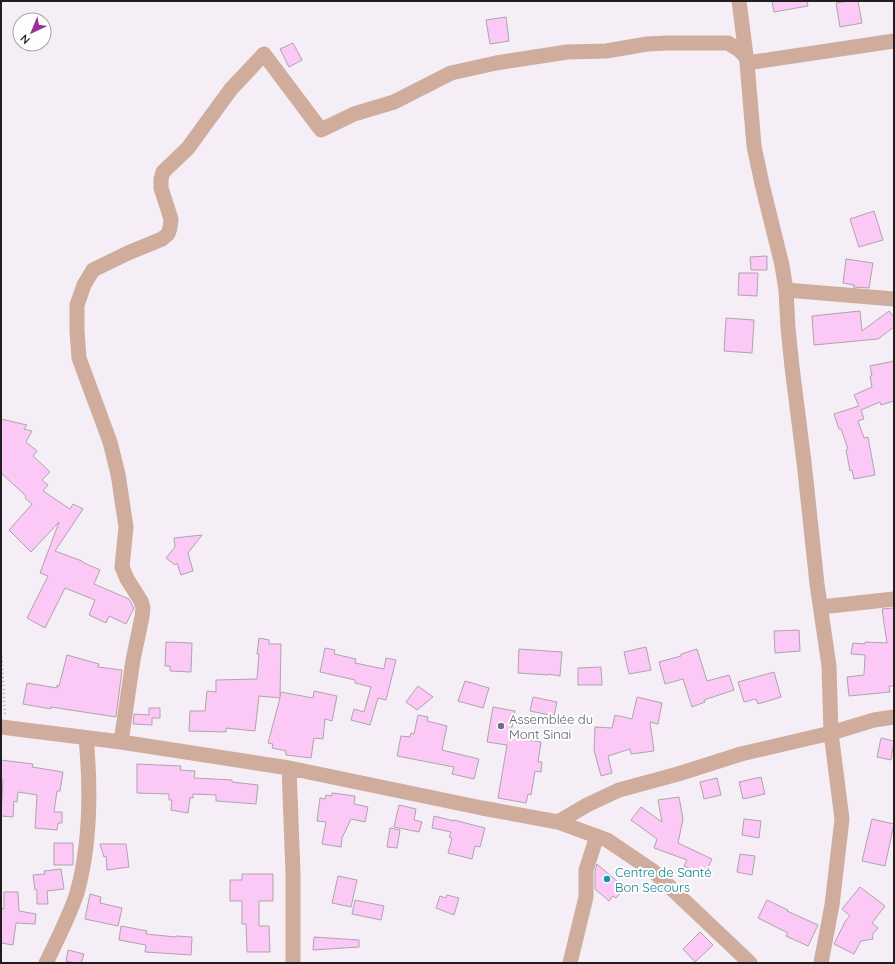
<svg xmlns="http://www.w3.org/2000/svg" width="895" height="964" font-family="Quicksand,sans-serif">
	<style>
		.building { fill: #fcc8f6; stroke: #ada5ac }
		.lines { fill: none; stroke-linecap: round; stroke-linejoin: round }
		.path { stroke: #aaa5ab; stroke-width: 2; stroke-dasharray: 1 3; stroke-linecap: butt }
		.minor { stroke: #cfac9c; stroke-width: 15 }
		.worship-dot { fill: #6b7280; stroke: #fefefe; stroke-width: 1.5 }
		.culture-dot { fill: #0f9aa8; stroke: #fefefe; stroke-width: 1.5 }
		.labels { text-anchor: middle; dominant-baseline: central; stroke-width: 4; stroke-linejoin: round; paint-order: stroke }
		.worship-label { font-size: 13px; fill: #5b616d; stroke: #fefefe; text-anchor: start }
		.culture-label { font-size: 13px; fill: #0d838f; stroke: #fefefe; text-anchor: start }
	</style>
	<rect width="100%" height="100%" fill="#f5eef6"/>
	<path class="building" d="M772,1H807L808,6L774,12Z
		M849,1H858L862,23L840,27L836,3Z
		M506,17L509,41L490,44L486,20Z
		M293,43L302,60L289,67L280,49Z
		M874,211L883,240L859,247L850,219Z
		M767,256V270H751L750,257Z
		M846,259L873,263L869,288L853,287L854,285L843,283Z
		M739,273H758L757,296L738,295Z
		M860,311L862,331L889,311L894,317V327L878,339L814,345L812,316Z
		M726,318L754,320L752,353L724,351Z
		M894,361V401L881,405L880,402L861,410L864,419L858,421L864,438L868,437L875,475L854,479L852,470L850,471L846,450L848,449L841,429H839L834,414L859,406L854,395L872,387L870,376H872L870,366Z
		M1,419L27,425L24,429L32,431L26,442L37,451L33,456L50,472L42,480L48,485L43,491L70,509L73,504L83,509L55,551L82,561V562L100,570L94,584L129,599L134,608L126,624L109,616L106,623L89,615L95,600L65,588L45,628L27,618L48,576L40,573L59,522L31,552L9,530L32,504L25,498L26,496L1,473Z
		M202,535L188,553L193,571L181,575L177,563L175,565L166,558L175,547L174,538Z
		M894,608V686H889L890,692L849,696L847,677L864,675L865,655L851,654L853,643L865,644V642L887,643L882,609Z
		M799,630L800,651L775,653L774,631Z
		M259,638L269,640V644H281L280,697L281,692L313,698L314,691L337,696L332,721L325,719L323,739L314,738L311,758L286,755V751L272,748L273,744L268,743L280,698L259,696L255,731L226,728V732L189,731L190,711H205L207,691L216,692V680L257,679L259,654H257Z
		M166,642L192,643L191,672L170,671V666H165Z
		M646,647L651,670L629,674L624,652Z
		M325,648L335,650L334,654L356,659L355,663L384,669L386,658L396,660L386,700L378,698L370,725L351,720L354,709L364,712L371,687L355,683V680L320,672Z
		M519,649L562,652L560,676L548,674V675L518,673Z
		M697,649L707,681L729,675L734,690L704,700L705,702L692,707L683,679L665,684L659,662L681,656V654Z
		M67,655L99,664L98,667L122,670L116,717L51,707V709L23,704L27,683L57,688V685L59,686Z
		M601,667L602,685H578V668Z
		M774,672L781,697L758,704L756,699L744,702L738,682Z
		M465,681L489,688L483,708L458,701Z
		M418,686L433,697L417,710L406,702Z
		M533,697L557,702L554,716L530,711Z
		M637,697L662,703L658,724L650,722L654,751L631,754L630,749L608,756L612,773L601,776L594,750L595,727L612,728L615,715L632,719Z
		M493,707L515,711L510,737L541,742L538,762H542L541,772L535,771L531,795L528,794L526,803L498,798L507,745L487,742Z
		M149,708H160V718H152V725L133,724L134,714L149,715Z
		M418,715L428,717L427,721L447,726L442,750L479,759L474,779L452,774L454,767L397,756L401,736L410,737L411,733L414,734Z
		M881,738L894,741L891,760L877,757Z
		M1,760L33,764L32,767L63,772L60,791H57L54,812H62V823H58L57,830L35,828L37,795L18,792L17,802L14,801L13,817L1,816L3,780L1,779Z
		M137,764L181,766L180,770L195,771L194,778L232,780V782L258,785L256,804L216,801V795L193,794V798H190L188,813L171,810L172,800H169V794L137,793Z
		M761,777L765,794L743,799L739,782Z
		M717,778L721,795L704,799L700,782Z
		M332,793L355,796L354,804L368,807L365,822L351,819L342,838L341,847L322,844L326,822L317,821L320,798L325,799L326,795L332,796Z
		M679,797L683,819L678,843L712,859L704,876L684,866L687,860L654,848L657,839L631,820L641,807L662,822L658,800Z
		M399,805L416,809L414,820L422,822L419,832L394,827Z
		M434,816L454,821V820L485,828L480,847L475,846L472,859L448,853L452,838L449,837L451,832L432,828Z
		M744,819L761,821L759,838L742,835Z
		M872,819L894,824L885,866L862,861Z
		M390,828L400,830L397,848L387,847Z
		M54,843H73V865H54Z
		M100,844H126L129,867L107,870L106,856L104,857Z
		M740,854L755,856L752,875L737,872Z
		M597,864L625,888L616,898L613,896L609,901L595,889V871Z
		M61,869L64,889L47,891L48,904H37V890H35L33,875L45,874L44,871Z
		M242,874H273V901H259V926H269L270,952H247L246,924H242V901H230V880H242Z
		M338,876L357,880L351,907L332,903Z
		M860,887L885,906L872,923L878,928L872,935L873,939L861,941L854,954L834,944L846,920L850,916L842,909Z
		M4,892H18L19,911L36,914L35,924L16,923L13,945L1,943V908L4,909Z
		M90,894L101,897L100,903L122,908L118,926L85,919Z
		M447,895L459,898L454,915L436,908L440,896L446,898Z
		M355,900L384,906L381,920L352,914Z
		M767,900L788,910L787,911L818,925L808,946L786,936L788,933L758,918Z
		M121,926L147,931L146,934L176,937V936L192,937L191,955L145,952L146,945L119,940Z
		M700,932L713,945L695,962L683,949Z
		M314,937L359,940V947L313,950Z
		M68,950L84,954L81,963H74L66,961Z"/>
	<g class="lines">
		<path class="path" d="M1,653L2,659L5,715"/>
		<path class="minor" d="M739,1L747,63L754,146L762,184L782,265L786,290L788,328L792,367L804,462L817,584L829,666L831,733L842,819L832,905L821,963
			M747,63L894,41
			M786,290L894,299
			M821,607L894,599
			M1,727L121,742L289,768L482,808L558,822L607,840L653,871L750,963
			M121,742L133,660L142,617L143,608L141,601L127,579L122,567L126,527L118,474L110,442L79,358L77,331V305L84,285L93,270L128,253L162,239L168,234L170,228L171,219L161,188V179L163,172L188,148L231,89L264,54L321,130L354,114L394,102L451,73L496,63L567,52L606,51L647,44L668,43H728L739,50L746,57
			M289,768L293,873V963
			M558,822L587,805L619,790L678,774L741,754L831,733L874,720L894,717
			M46,963C57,940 69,917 77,893C91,842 91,790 86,738
			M570,963L586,897V870L597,836"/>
	</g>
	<circle class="worship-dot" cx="501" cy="726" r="4"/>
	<circle class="culture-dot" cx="607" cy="879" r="4"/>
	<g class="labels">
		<g class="worship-label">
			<text x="509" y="719">Assemblée du<tspan x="509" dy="15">Mont Sinai</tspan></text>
		</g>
		<g class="culture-label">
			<text x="615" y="872">Centre de Santé<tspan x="615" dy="15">Bon Secours</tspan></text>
		</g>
	</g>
	<rect width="895" height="964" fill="none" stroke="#211e21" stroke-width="4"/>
	<g transform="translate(32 32) rotate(224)"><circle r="19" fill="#fefefe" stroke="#a6a4a6"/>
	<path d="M0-3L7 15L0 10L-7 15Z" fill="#9a3194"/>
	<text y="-6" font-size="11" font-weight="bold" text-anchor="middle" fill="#211e21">N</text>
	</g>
</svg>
